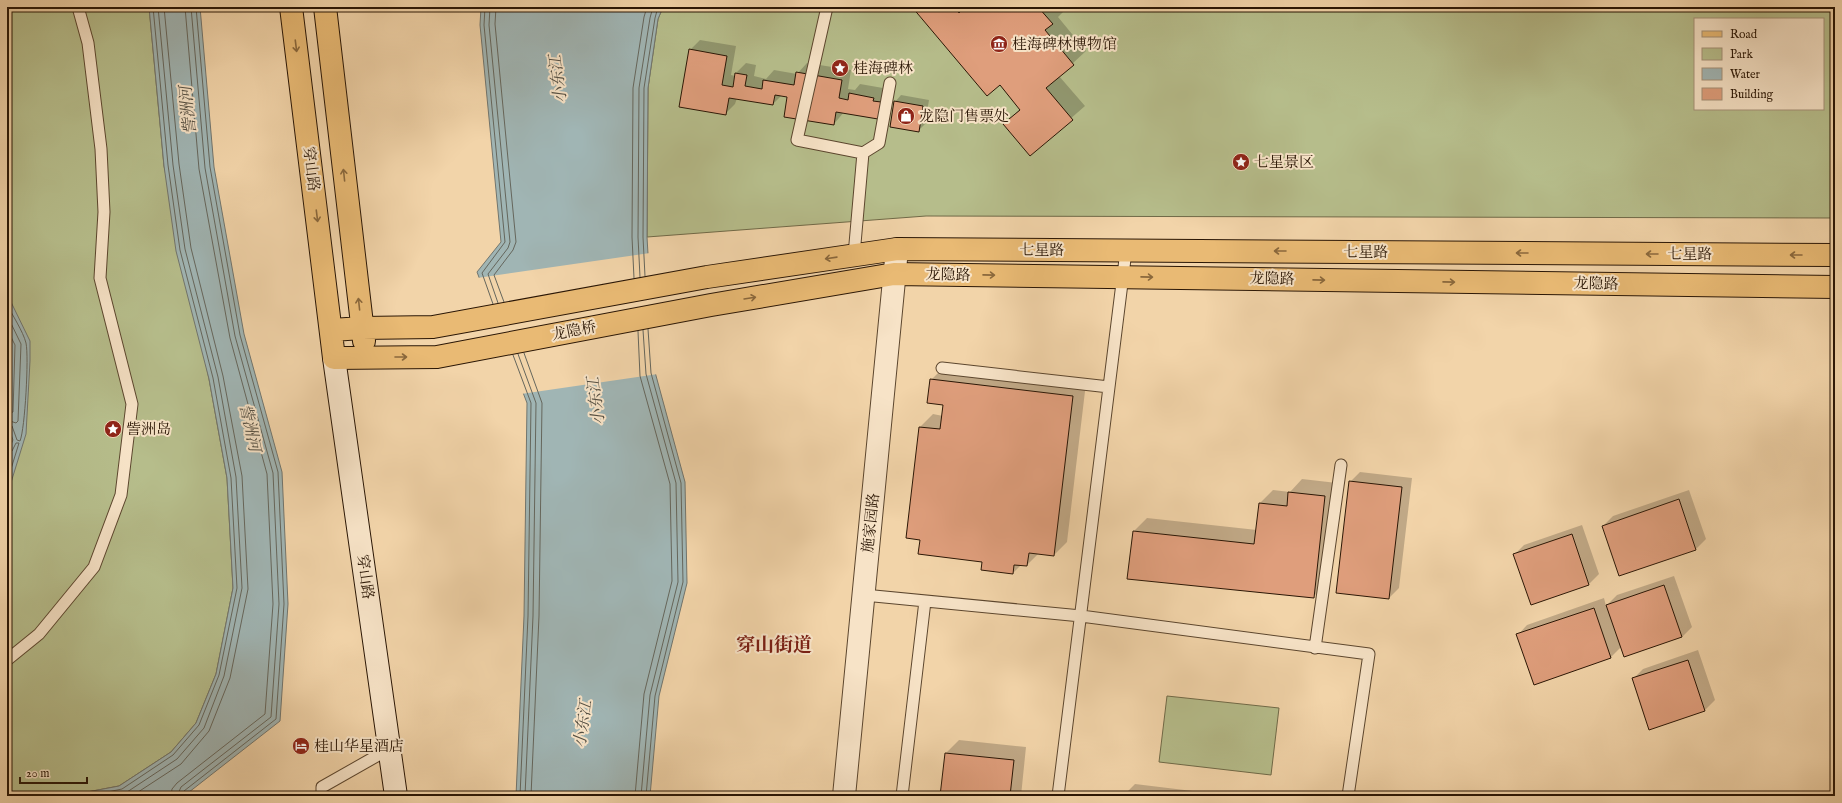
<svg xmlns="http://www.w3.org/2000/svg" width="1842" height="803" font-family="'IM FELL English','Noto Serif SC',serif">
	<style>
		.green { fill: #b6bd8b; stroke: #706a48; fill-rule: evenodd }
		.water { fill: #a0b5b4; stroke: #71756e }
		.pier { fill: #f2d4a9 }
		.shadow { fill: #0003 }
		.lines { fill: none; stroke-linecap: round; stroke-linejoin: round }
		.shore { stroke: #65665c; stroke-width: 1 }
		.building { fill: #df9e7c; stroke: #2a1605 }
		.service-casing { stroke: #5c462e; stroke-width: 13 }
		.tertiary-casing { stroke: #5c462e; stroke-width: 24 }
		.secondary-casing { stroke: #2a1605; stroke-width: 24 }
		.primary-casing { stroke: #2a1605; stroke-width: 24 }
		.service { stroke: #f7e3c7; stroke-width: 11 }
		.tertiary { stroke: #f7e3c7; stroke-width: 22 }
		.secondary { stroke: #f7e3c7; stroke-width: 22 }
		.primary { stroke: #e9ba74; stroke-width: 22 }
		.oneway { stroke: #8a683c }
		.labels { text-anchor: middle; dominant-baseline: central; stroke-width: 4; stroke-linejoin: round; paint-order: stroke }
		.poi-label { font-size: 15px; fill: #2a1605; stroke: #f7e3c7; text-anchor: start }
		.street-label { font-size: 15px; fill: #2a1605; stroke: #f7e3c7 }
		.water-label { font-size: 16px; font-style: italic; fill: #534e42; stroke: #f7e3c7 }
		.district-label { font-size: 19px; font-weight: bold; fill: #7a1f14; stroke: #f7e3c7 }
	</style>
	<rect width="100%" height="100%" fill="#f2d4a9"/>
	<filter id="stains"><feTurbulence type="fractalNoise" baseFrequency=".005" numOctaves="4"/><feColorMatrix values="0 0 0 0 .2 0 0 0 0 .09 0 0 0 0 .02 0 0 0 .5 -.17"/></filter>
	<radialGradient id="worn" r=".72"><stop offset=".6" stop-color="#630" stop-opacity="0"/><stop offset="1" stop-color="#630" stop-opacity=".3"/></radialGradient>
	<path class="green" d="M7,7H149L164,166L209,379L227,478L233,588L216,674L196,723L171,752L119,786L66,796H7Z
		M663,7H1835V218L926,216L647,237L648,88L658,19ZM1695,19H1823V109H1695Z
		M1167,696L1279,708L1271,775L1159,762Z"/>
	<path class="water" d="M149,7H200L214,167L244,334L282,472L288,604L280,721L184,796H66L119,786L171,752L196,723L216,674L233,588L227,478L209,379L176,251L164,166Z
		M481,7H663L658,19L648,88L647,237L655,372L685,482L687,583L659,696L650,796H516L524,616L527,403L477,272L501,242L480,25Z
		M7,267L10,300L30,341V361L26,434L9,489L7,506V453L13,440L7,424Z"/>
	<path class="pier" d="M650,253L658,374L521,394L477,278Z"/>
	<path class="shadow" d="M913,7H1062L1065,10L1058,17L1086,51L1059,76L1085,106L1030,154L1005,124L1020,109L1000,84Z
		M700,40L736,46L731,75L735,76L736,73L746,63L756,65L754,76L766,79L774,70L797,74L807,63L851,70L848,89L855,90L860,84L883,88L882,91L891,93L888,108L844,112L834,124L788,96L782,95L773,104L737,98L735,104L725,114L690,50Z
		M901,95L929,100L925,124L918,131L895,102Z
		M944,367L1086,383L1067,542L1054,555L1039,553L1027,565H1021L1013,573L921,539L920,427L933,414L943,416L944,404L931,380Z
		M1360,472L1412,478L1399,588L1389,598L1350,482Z
		M1302,479L1337,483L1326,584L1313,597L1134,531L1147,518L1257,530L1260,503L1273,490L1290,492Z
		M1689,490L1706,539L1696,549L1619,575L1603,526L1613,516Z
		M1582,525L1599,574L1589,584L1514,555L1524,545Z
		M1674,576L1692,627L1682,637L1625,656L1622,646L1611,657L1518,635L1527,625L1604,598L1606,606L1617,595Z
		M1698,650L1715,700L1705,710L1649,729L1633,679L1643,669Z
		M959,740L1026,747L1021,796H941L946,753Z
		M1135,784L1201,792V796H1123Z"/>
	<g class="lines">
		<path class="shore" d="M485,7L484,25L505,242L482,273L493,304
			M490,7L489,25L510,242L508,248L488,274L498,303
			M496,7L495,24L516,242L513,250L494,275L504,302
			M645,276L643,237L644,88L655,18L658,7
			M640,277L638,237L639,88L650,18L653,7
			M634,278L632,237L633,88L644,17L647,7
			M7,304C12,315 23,331 26,343C29,357 25,429 20,441L17,440L12,426L7,425
			M7,315L21,344L18,421L16,423L7,420
			M7,329L15,345L13,412L7,414
			M524,353L542,403L539,616L531,796
			M518,354L536,403L533,616L525,796
			M513,355L531,403L528,616L520,796
			M7,453L12,451L16,443H19L7,482
			M88,796L122,789L173,755L199,725L219,675L237,588L231,478L213,378L180,250L168,165L153,7
			M115,796L124,794L177,759L204,728L224,676L242,588L236,477L218,377L185,249L173,165L158,7
			M132,796L181,764L209,731L230,678L248,589L242,476L223,376L191,248L179,164L164,7
			M171,796L172,789L177,783L265,714L273,604L267,474L230,338L199,169L185,7
			M177,796L181,787L271,717L279,604L273,473L235,336L205,168L191,7
			M182,796L184,791L276,719L284,604L278,472L240,335L210,167L196,7
			M635,796L644,694L672,581L670,484L640,376L638,331
			M641,796L650,695L678,582L676,483L646,374L643,330
			M646,796L655,696L683,582L681,483L651,373L648,329"/>
	</g>
	<path class="building" d="M912,7H954L959,13L965,7H1038L1053,24L1045,30L1074,65L1046,88L1073,120L1030,156L1003,124L1020,110L1000,85L987,96Z
		M689,49L727,56L722,85L733,87L735,73L747,75L745,86L762,89L763,80L794,85L796,72L842,80L839,98L848,100L849,93L874,98L873,101L881,102L878,119L836,112L834,125L784,117L787,97L775,95L773,105L729,98L726,115L679,107Z
		M894,101L923,106L919,132L890,127Z
		M930,379L1073,396L1054,556L1029,553L1027,566L1014,565L1013,574L981,570L982,562L918,554L920,540L906,538L919,427L940,429L943,405L927,403Z
		M1349,481L1402,487L1389,599L1336,593Z
		M1288,492L1325,496L1314,598L1127,579L1133,531L1254,544L1259,503L1287,506Z
		M1679,499L1696,550L1619,576L1602,526Z
		M1572,534L1589,585L1531,605L1513,554Z
		M1664,585L1682,637L1624,657L1606,605Z
		M1594,608L1611,658L1534,685L1516,634Z
		M1688,660L1705,711L1649,730L1632,678Z
		M945,753L1014,760L1010,796H940Z"/>
	<g class="lines">
		<defs>
			<path id="service" d="M827,7L797,140L863,153L854,255
				M863,153L879,143L890,83
				M942,368L1109,387
				M864,595L1081,616L1369,654L1348,796
				M1315,648L1341,465
				M7,660L39,634L94,567L121,495L132,404L100,278L104,212L101,149L88,43L78,7
				M322,796V787L389,749
				M902,796L925,601
				M1058,796L1126,251"/>
			<path id="tertiary" d="M844,796L897,249"/>
			<path id="secondary" d="M334,358L396,796"/>
			<path id="primary" d="M291,7L334,358L437,357L711,305L894,274L1835,287
				M325,7L364,341
				M332,330L362,328L433,327L707,277L897,249L1835,255"/>
		</defs>
		<use href="#service" class="service-casing"/>
		<use href="#tertiary" class="tertiary-casing"/>
		<use href="#secondary" class="secondary-casing"/>
		<use href="#primary" class="primary-casing"/>
		<use href="#service" class="service"/>
		<use href="#tertiary" class="tertiary"/>
		<use href="#secondary" class="secondary"/>
		<use href="#primary" class="primary"/>
	</g>
	<defs><path id="oneway-shaft" d="M-6 0H5M1.5-3L5.5 0L1.5 3" fill="none" stroke-width="1.6" stroke-linecap="round" stroke-linejoin="round"/></defs>
	<g class="oneway">
		<use href="#oneway-shaft" transform="translate(296 46) rotate(83)"/>
		<use href="#oneway-shaft" transform="translate(344 175) rotate(-96)"/>
		<use href="#oneway-shaft" transform="translate(317 216) rotate(83)"/>
		<use href="#oneway-shaft" transform="translate(1280 251) rotate(-180)"/>
		<use href="#oneway-shaft" transform="translate(1522 253) rotate(-180)"/>
		<use href="#oneway-shaft" transform="translate(1652 254) rotate(-180)"/>
		<use href="#oneway-shaft" transform="translate(1796 255) rotate(-180)"/>
		<use href="#oneway-shaft" transform="translate(831 258) rotate(172)"/>
		<use href="#oneway-shaft" transform="translate(989 275) rotate(1)"/>
		<use href="#oneway-shaft" transform="translate(1147 277) rotate(1)"/>
		<use href="#oneway-shaft" transform="translate(1319 280) rotate(1)"/>
		<use href="#oneway-shaft" transform="translate(1449 282) rotate(1)"/>
		<use href="#oneway-shaft" transform="translate(750 298) rotate(-9)"/>
		<use href="#oneway-shaft" transform="translate(359 304) rotate(-96)"/>
		<use href="#oneway-shaft" transform="translate(401 357)"/>
	</g>
	<defs>
		<symbol id="museum-disc" viewBox="-11 -11 22 22"><circle r="9.5" fill="#8f2418" stroke="#f7e3c7"/><path d="M0-6L6-3V-2H-6V-3ZM-5-1h2V3h-2ZM-1-1h2V3h-2ZM3-1h2V3H3ZM-6 4H6V6H-6Z" fill="#fff"/></symbol>
		<symbol id="sight-disc" viewBox="-11 -11 22 22"><circle r="9.5" fill="#8f2418" stroke="#f7e3c7"/><path d="M0-6L1.8-2.2L6-1.7L2.9 1.2L3.7 5.4L0 3.3L-3.7 5.4L-2.9 1.2L-6-1.7L-1.8-2.2Z" fill="#fff"/></symbol>
		<symbol id="shop-disc" viewBox="-11 -11 22 22"><circle r="9.5" fill="#8f2418" stroke="#f7e3c7"/><path d="M-5-2.5h2.3a2.7 3.5 0 0 1 5.4 0H5L5.5 6h-11ZM-1.5-2.5h3a1.5 2.3 0 0 0-3 0Z" fill="#fff"/></symbol>
		<symbol id="hotel-disc" viewBox="-11 -11 22 22"><circle r="9.5" fill="#8f2418" stroke="#f7e3c7"/><path d="M-6-4.5h1.5V1H6V5H4.5V3h-9V5H-6ZM-4 0a1.8 1.8 0 1 1 3.6 0ZM.5 0V-2.5h3Q6-2.5 6 0Z" fill="#fff"/></symbol>
	</defs>
	<g fill-rule="evenodd">
		<use href="#museum-disc" x="989" y="34" width="20" height="20"/>
		<use href="#sight-disc" x="830" y="58" width="20" height="20"/>
		<use href="#shop-disc" x="896" y="106" width="20" height="20"/>
		<use href="#sight-disc" x="1231" y="152" width="20" height="20"/>
		<use href="#sight-disc" x="103" y="419" width="20" height="20"/>
		<use href="#hotel-disc" x="291" y="736" width="20" height="20"/>
	</g>
	<g class="labels">
		<g class="poi-label">
			<text x="1012" y="44">桂海碑林博物馆</text>
			<text x="853" y="68">桂海碑林</text>
			<text x="919" y="116">龙隐门售票处</text>
			<text x="1254" y="162">七星景区</text>
			<text x="126" y="429">訾洲岛</text>
			<text x="314" y="746">桂山华星酒店</text>
		</g>
		<g class="street-label">
			<text transform="translate(311 169) rotate(83)">穿山路</text>
			<text x="1042" y="250">七星路</text>
			<text x="1366" y="252">七星路</text>
			<text x="1690" y="254">七星路</text>
			<text transform="translate(948 275) rotate(1)">龙隐路</text>
			<text transform="translate(1272 279) rotate(1)">龙隐路</text>
			<text transform="translate(1596 284) rotate(1)">龙隐路</text>
			<text transform="translate(574 331) rotate(-11)">龙隐桥</text>
			<text transform="translate(871 523) rotate(-84)">施家园路</text>
			<text transform="translate(365 577) rotate(82)">穿山路</text>
		</g>
		<g class="water-label">
			<text transform="translate(559 79) rotate(-97)">小东江</text>
			<text transform="translate(189 110) rotate(-96)">訾洲河</text>
			<text transform="translate(597 401) rotate(-97)">小东江</text>
			<text transform="translate(249 428) rotate(78)">訾洲河</text>
			<text transform="translate(584 724) rotate(-82)">小东江</text>
		</g>
		<g class="district-label">
			<text x="774" y="646">穿山街道</text>
		</g>
	</g>
	<rect width="1842" height="803" fill="none" stroke="#f2d4a9" stroke-width="24"/>
	<rect x="8" y="8" width="1826" height="787" fill="none" stroke="#2a1605" stroke-width="2"/>
	<rect x="12" y="12" width="1818" height="779" fill="none" stroke="#2a1605"/>
	<rect x="1694" y="18" width="130" height="92" fill="#f7e3c7" stroke="#a59179"/>
	<rect x="1702" y="31" width="20" height="6" fill="#e9ba74" stroke="#a59179"/>
	<text x="1730" y="38" font-size="12" fill="#2a1605">Road</text>
	<rect x="1702" y="48" width="20" height="12" fill="#b6bd8b" stroke="#a59179"/>
	<text x="1730" y="58" font-size="12" fill="#2a1605">Park</text>
	<rect x="1702" y="68" width="20" height="12" fill="#a0b5b4" stroke="#a59179"/>
	<text x="1730" y="78" font-size="12" fill="#2a1605">Water</text>
	<rect x="1702" y="88" width="20" height="12" fill="#df9e7c" stroke="#a59179"/>
	<text x="1730" y="98" font-size="12" fill="#2a1605">Building</text>
	<path d="M20 777v6h67v-6" fill="none" stroke="#2a1605" stroke-width="2"/>
	<text x="26" y="777" font-size="12" fill="#2a1605" stroke="#f7e3c7" stroke-width="3" paint-order="stroke">20 m</text>
	<rect width="100%" height="100%" filter="url(#stains)"/>
	<rect width="100%" height="100%" fill="url(#worn)"/>
</svg>
